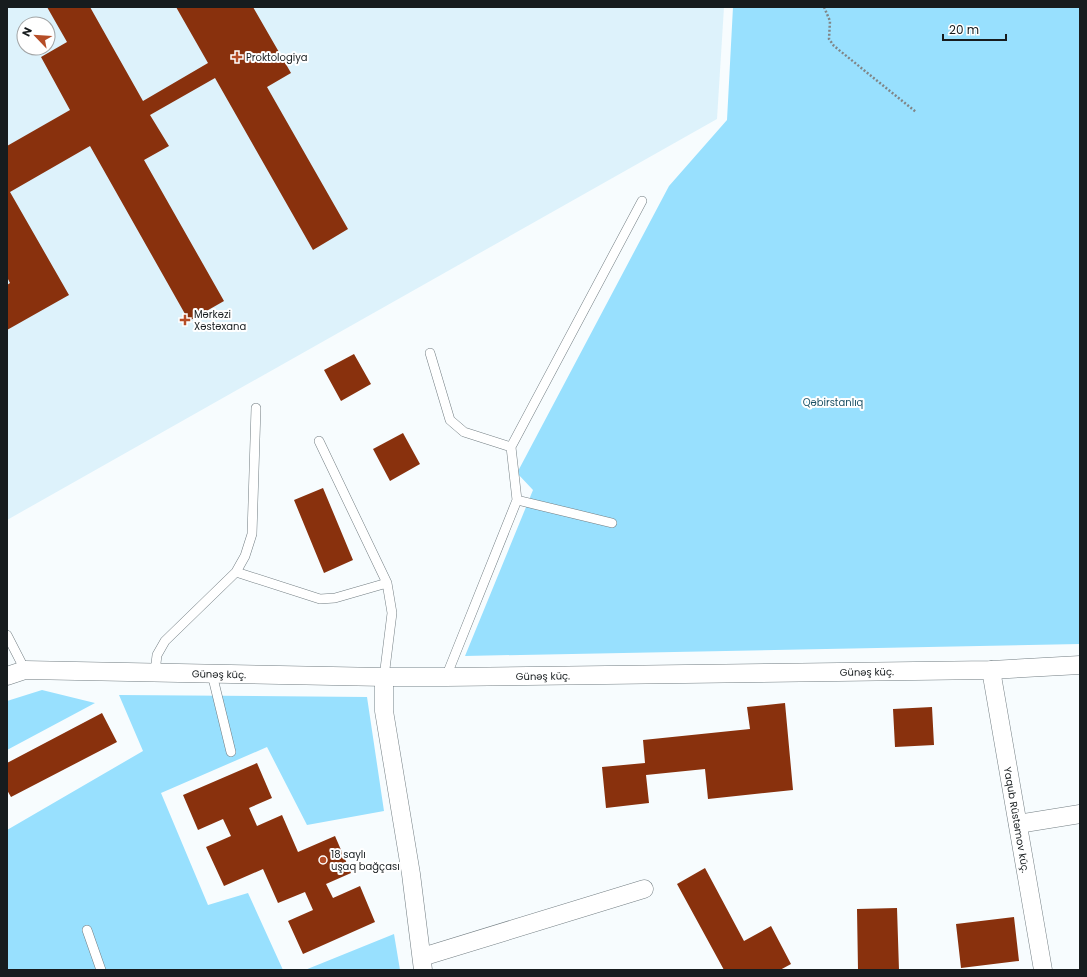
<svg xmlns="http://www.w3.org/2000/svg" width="1087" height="977" font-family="Poppins,sans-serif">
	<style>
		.built { fill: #ddf2fb; fill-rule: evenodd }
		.green { fill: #98e0fe }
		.building { fill: #89310d }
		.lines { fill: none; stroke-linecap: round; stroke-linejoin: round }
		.lane-casing { stroke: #737e83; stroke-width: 10 }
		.street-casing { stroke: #737e83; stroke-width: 19 }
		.path { stroke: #808587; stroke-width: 2.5; stroke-dasharray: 2 2; stroke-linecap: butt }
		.lane { stroke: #fff; stroke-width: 9 }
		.street { stroke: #fff; stroke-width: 18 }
		.poi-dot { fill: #b54d27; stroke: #fff; stroke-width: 1.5 }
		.labels { text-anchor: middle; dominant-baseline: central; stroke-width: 4; stroke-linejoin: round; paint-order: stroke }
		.poi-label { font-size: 10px; fill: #171c1e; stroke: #fff; text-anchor: start }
		.park-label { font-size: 10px; fill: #1c5064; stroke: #fff }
		.street-label { font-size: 10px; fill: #171c1e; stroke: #fff }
	</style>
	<rect width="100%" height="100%" fill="#f7fcfe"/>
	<path class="built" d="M7,7H724L717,119L7,520ZM24,24H48V48H24Z"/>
	<path class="green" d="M733,7H1080V644L465,656L533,490L517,473L669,186L727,120Z
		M42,690L95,703L7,750V701Z
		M119,695L367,697L384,811L307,825L267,747L161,793L208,905L248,893L283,970H7V830L143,751Z
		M394,934L400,970H305Z"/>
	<path class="building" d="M47,7H90L143,101L208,63L176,7H253L291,73L267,87L348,229L313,250L215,78L150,115L169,146L144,160L224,301L189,321L90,146L10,192L69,295L7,330V285L10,283L7,277V146L70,110L41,57L67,42Z
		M354,354L371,384L341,401L324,370Z
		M403,433L420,464L390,481L373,449Z
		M323,488L353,560L324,573L294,500Z
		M785,703L793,790L708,799L705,769L646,775L649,803L606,808L602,767L645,763L643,740L750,729L747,707Z
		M932,707L934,745L895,747L893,709Z
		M102,713L117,742L11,797L7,790V763Z
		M257,763L272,798L249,808L257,826L282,815L298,852L335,836L351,873L326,884L333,898L360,886L375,922L303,954L288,921L313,910L305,892L278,903L263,869L224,886L206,847L231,836L223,819L198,830L183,795Z
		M705,868L744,941L771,926L791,964L780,970H724L677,884Z
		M897,908L899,970H858L857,909Z
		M1014,917L1019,961L961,968L956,924Z"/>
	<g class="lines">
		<defs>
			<path id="lane" d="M430,353L450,420L464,432L511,447L517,500L446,677
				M319,441L387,583L392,613L384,677
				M511,447L642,201
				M517,500L612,523
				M236,572L320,599L335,598L387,583
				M7,635L25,670
				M155,672L157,655L165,641L236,572L245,556L252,534L256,408
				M212,674L231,752
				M87,930L101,970"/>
			<g id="street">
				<path id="s1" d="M991,670L1043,970"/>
				<path id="s2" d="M7,676L25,670L384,677H446L991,670L1080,665"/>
				<path d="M384,677V711L411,874L423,970"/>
				<path d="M1018,824L1080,814"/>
				<path d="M422,957L644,889"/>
			</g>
		</defs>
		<use href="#lane" class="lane-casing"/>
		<use href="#street" class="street-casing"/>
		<path class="path" d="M824,7L830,21L829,39L834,46L916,112"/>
		<use href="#lane" class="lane"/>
		<use href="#street" class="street"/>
	</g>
	<g class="poi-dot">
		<path d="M235 51h4v4h4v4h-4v4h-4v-4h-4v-4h4z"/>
		<path d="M183 314h4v4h4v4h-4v4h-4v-4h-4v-4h4z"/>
		<circle cx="323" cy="860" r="4"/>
	</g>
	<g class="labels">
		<g class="poi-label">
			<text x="246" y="57">Proktologiya</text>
			<text x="194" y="314">Mərkəzi<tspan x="194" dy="12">Xəstəxana</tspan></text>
			<text x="331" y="854">18 saylı<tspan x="331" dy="12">uşaq bağçası</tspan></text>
		</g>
		<g class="park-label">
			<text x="833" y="402">Qəbirstanlıq</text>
		</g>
		<g class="street-label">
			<text stroke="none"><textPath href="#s2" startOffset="861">Günəş küç.</textPath></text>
			<text stroke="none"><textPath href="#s2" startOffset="213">Günəş küç.</textPath></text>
			<text stroke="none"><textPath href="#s2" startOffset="537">Günəş küç.</textPath></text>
			<text stroke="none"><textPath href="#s1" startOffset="152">Yaqub Rüstəmov küç.</textPath></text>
		</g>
	</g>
	<rect width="1087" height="977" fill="none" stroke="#171c1e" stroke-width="16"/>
	<g transform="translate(36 36) rotate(295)"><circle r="19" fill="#ffffff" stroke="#a2a4a5"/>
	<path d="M0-3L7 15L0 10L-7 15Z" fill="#b54d27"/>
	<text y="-6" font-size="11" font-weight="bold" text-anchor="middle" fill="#171c1e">N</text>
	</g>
	<path d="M943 34v6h63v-6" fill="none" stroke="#171c1e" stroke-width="2"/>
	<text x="949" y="34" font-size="12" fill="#171c1e" stroke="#ffffff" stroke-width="3" paint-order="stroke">20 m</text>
</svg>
